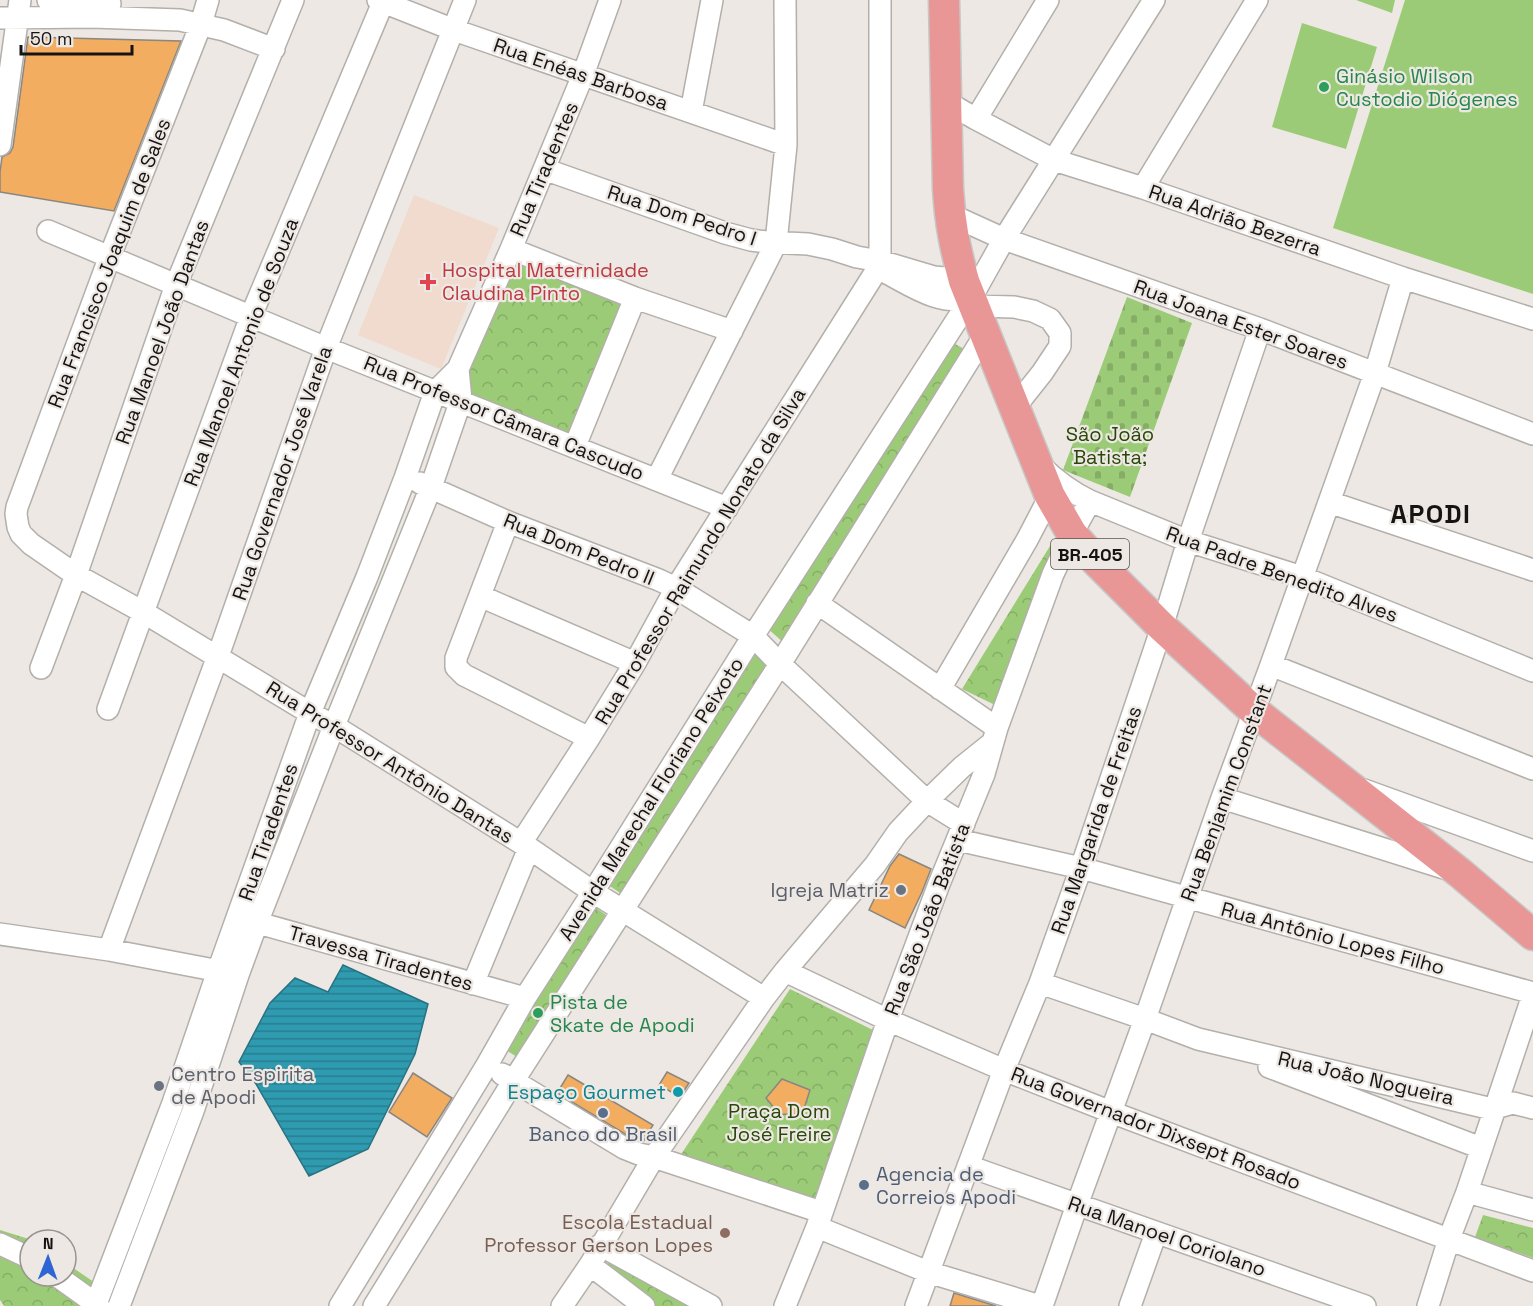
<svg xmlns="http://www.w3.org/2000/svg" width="1533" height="1306" font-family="'Space Grotesk',sans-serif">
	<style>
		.medical { fill: #f1dace }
		.grass { fill: #9ccb77 }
		.forest { fill: url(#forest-crowns) }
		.cemetery { fill: url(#cemetery-stones) }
		.water { fill: url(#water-rules); stroke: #287281; stroke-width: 1.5 }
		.building { fill: #f2ad60; stroke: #8a8681; stroke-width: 1.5 }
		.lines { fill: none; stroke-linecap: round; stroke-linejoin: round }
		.minor-casing { stroke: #b3afaa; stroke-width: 24 }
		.highway-casing { stroke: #c7c7c6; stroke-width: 33 }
		.minor { stroke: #fff; stroke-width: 21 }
		.highway { stroke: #e99796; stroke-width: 30 }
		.leisure-dot { fill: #2e9e5b; stroke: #ede8e3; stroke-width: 2 }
		.health-dot { fill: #e0444e; stroke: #ede8e3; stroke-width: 2 }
		.worship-dot { fill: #6b7280; stroke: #ede8e3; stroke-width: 2 }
		.culture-dot { fill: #0f9aa8; stroke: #ede8e3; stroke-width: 2 }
		.service-dot { fill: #5c6f8a; stroke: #ede8e3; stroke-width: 2 }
		.education-dot { fill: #8d6e63; stroke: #ede8e3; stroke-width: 2 }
		.labels { text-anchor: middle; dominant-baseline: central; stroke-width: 4.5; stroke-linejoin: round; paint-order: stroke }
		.shield { fill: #ede8e3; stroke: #565451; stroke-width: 1.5 }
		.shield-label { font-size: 18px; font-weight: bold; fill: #161413 }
		.street-label { font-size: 20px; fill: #161413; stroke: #ede8e3 }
		.leisure-label { font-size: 20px; fill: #27864d; stroke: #ede8e3; text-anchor: start }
		.health-label { font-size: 20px; fill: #be3a42; stroke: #ede8e3; text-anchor: start }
		.park-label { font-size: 20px; fill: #29470a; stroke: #ede8e3 }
		.worship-label { font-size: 20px; fill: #5b616d; stroke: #ede8e3; text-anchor: end }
		.culture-label { font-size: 20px; fill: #0d838f; stroke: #ede8e3; text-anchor: end }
		.service-label { font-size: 20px; fill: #4e5e75; stroke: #ede8e3 }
		.education-label { font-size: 20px; fill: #785e54; stroke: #ede8e3; text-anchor: end }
		.district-label { font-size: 26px; font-weight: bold; letter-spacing: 1.5px; fill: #161413; stroke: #ede8e3 }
	</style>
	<defs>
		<pattern id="forest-crowns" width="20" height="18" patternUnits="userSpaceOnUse" patternTransform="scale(1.5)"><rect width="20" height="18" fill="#9ccb77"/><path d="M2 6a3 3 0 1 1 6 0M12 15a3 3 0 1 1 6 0" fill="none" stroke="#86ad66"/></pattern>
		<pattern id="cemetery-stones" width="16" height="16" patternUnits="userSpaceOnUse" patternTransform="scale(1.5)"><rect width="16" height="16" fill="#9ccb77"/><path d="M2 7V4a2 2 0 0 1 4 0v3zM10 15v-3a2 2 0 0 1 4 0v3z" fill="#86ad66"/></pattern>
		<pattern id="water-rules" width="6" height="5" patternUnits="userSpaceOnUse" patternTransform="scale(1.5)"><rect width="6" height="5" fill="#2f9bb0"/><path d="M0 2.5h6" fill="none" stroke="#277d8e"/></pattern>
	</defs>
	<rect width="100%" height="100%" fill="#ede8e3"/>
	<path class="medical" d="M414,195L499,228L441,369L358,335Z"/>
	<path class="grass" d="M1356,0H1395L1392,13Z
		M1405,0H1533V294L1333,228Z
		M1302,23L1377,47L1346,149L1272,127Z"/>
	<path class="forest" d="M515,263L631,305L579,437L461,391Z
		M948,340L966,350L785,644L765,626Z
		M1050,546L1060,550L995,705L962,689Z
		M755,646L770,659L623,895L607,884Z
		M590,904L609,917L523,1061L503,1048Z
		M790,989L881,1034L817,1206L680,1156Z
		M1483,1215L1533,1228V1258L1475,1237Z
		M0,1230L32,1240H30V1276H66V1263L129,1306H4L0,1300Z
		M614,1260L700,1306H653L607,1273V1264Z"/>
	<path class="cemetery" d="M1127,297L1192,323L1130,497L1063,470Z"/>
	<path class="water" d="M343,965L428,1004L415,1054L368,1149L309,1176L256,1084L239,1062L270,1003L295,978L328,992Z"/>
	<path class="building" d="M28,37L181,41L114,211L0,192V172L2,157L10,153L13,147Z
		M899,854L931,869L922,892L905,928L869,910L890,866Z
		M667,1072L689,1083L680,1097L659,1085Z
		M413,1073L452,1098L427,1137L389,1112Z
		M568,1075L653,1125L643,1142L630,1137L557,1093Z
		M782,1079L810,1090L802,1115L779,1114L766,1098Z
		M954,1293L996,1306H950Z"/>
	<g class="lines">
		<defs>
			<path id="minor" d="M48,0L110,4
				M208,0L201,24L110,256L17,507L16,514L18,527L21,534L31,544L76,575L143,612L310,713L334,726L529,848L593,892L764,998
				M378,0L454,30L786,145
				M0,18L92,17L180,20L224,30L274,49
				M945,101L976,119L1054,160L1143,188L1403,278L1533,319
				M691,112L712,0
				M976,119L1048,0
				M0,145L20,0
				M544,169L725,233L751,240L766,242L808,244L832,249L857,257L880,261L934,277L974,281
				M1143,188L1257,0
				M949,214L1004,239L1260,329L1533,434
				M48,231L326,348L727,508
				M511,249L635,298L732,331
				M885,272C912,286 939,306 971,298
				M975,306L1014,307L1033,311L1050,319L1060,333V346L1042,373L1015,407
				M575,446L635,298
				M1041,466C1056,481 1071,492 1090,501L1188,541L1302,577L1533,671
				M657,479L776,243L786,145L785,0
				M420,483L508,522L659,580L676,588L753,636L780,664L927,801L964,824
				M1329,502L1533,570
				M508,522L456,658V667L464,675L589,738
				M480,596L635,663
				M817,603L997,728
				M1271,665L1533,769
				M41,668L76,575L176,285L293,0
				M940,689L1027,540L1050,496
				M108,709L251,316L384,0
				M1364,790L1533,851
				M1222,798L1444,868
				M958,840L1081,868L1533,993
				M521,843L589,738L635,663L676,588L878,268L880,261V0
				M244,919L525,998
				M0,934L109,950L230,973
				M109,950L218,656L326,348L465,0
				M785,971L888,1020L1004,1070L1111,1112L1533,1271
				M1040,983L1145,1019L1198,1039L1492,1109L1513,1103L1533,1108
				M473,984L529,848
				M1269,1067L1481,1148
				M502,1074L624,1148L639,1154L654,1157L821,1212
				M968,1166L1365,1306
				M1467,1192L1533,1210
				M817,1227L928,1272L1040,1306
				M0,1244L30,1258
				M600,1245L711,1306
				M590,1265L644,1306
				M57,1276L99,1306
				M96,1304L173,1103L218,971L310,713L367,577L405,478L435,392L458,369L511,249L583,75L610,0
				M119,1306L193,1111L238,975L257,923L334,726L431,487L461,400L458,369
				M340,1306L487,1065L525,998L593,892L753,636L971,298L1004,239L1154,0
				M374,1306L514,1080L780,664L986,333
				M562,1306L590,1265L654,1157L764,998L785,971L875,865L898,832L927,801L962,767L992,743
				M785,1306L817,1227L888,1020L939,884L984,774L997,728L1053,574L1072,534L1090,501
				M916,1306L1004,1070L1040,983L1081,868L1162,627L1188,541L1260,329
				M1042,1306L1077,1205L1145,1019L1222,798L1271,665L1375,373L1403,278
				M1130,1306L1156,1233
				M1428,1306L1449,1239L1467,1192L1533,995"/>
			<path id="highway" d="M944,0L948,189C950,223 955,248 964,281L1050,496L1072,534L1096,561L1162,627L1254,711L1460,873L1533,935"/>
		</defs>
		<use href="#minor" class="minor-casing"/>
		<use href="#highway" class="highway-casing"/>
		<use href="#minor" class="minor"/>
		<use href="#highway" class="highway"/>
	</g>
	<g class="leisure-dot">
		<circle cx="1324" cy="87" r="6"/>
		<circle cx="538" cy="1013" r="6"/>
	</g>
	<path class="health-dot" d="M425 273h6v6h6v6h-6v6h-6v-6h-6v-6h6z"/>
	<g class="worship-dot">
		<circle cx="901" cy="890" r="6"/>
		<circle cx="159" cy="1086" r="6"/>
	</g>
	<circle class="culture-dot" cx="678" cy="1092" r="6"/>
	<g class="service-dot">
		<circle cx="603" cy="1113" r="6"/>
		<circle cx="864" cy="1185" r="6"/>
	</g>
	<circle class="education-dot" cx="725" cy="1233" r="6"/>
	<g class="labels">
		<rect class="shield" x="1051" y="539" width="78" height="30" rx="4.5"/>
		<g class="shield-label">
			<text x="1090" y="554">BR-405</text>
		</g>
		<g class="street-label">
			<text transform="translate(581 74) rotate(19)">Rua Enéas Barbosa</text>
			<text transform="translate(544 169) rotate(-67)">Rua Tiradentes</text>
			<text transform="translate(682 215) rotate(18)">Rua Dom Pedro I</text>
			<text transform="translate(1235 220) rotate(19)">Rua Adrião Bezerra</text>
			<text transform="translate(109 263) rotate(-69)">Rua Francisco Joaquim de Sales</text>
			<text transform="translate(1241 324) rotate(20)">Rua Joana Ester Soares</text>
			<text transform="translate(162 332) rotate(-70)">Rua Manoel João Dantas</text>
			<text transform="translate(241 352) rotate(-69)">Rua Manoel Antonio de Souza</text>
			<text transform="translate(504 418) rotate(22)">Rua Professor Câmara Cascudo</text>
			<text transform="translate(282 473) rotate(-71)">Rua Governador José Varela</text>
			<text transform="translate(579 549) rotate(22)">Rua Dom Pedro II</text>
			<text transform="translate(700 556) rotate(-59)">Rua Professor Raimundo Nonato da Silva</text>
			<text transform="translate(1282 574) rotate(20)">Rua Padre Benedito Alves</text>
			<text transform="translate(390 762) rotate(32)">Rua Professor Antônio Dantas</text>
			<text transform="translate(1226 793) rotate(-70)">Rua Benjamim Constant</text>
			<text transform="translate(651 799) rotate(-58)">Avenida Marechal Floriano Peixoto</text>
			<text transform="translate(1096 820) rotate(-71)">Rua Margarida de Freitas</text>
			<text transform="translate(268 832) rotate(-71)">Rua Tiradentes</text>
			<text transform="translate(927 919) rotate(-69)">Rua São João Batista</text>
			<text transform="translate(1333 938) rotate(15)">Rua Antônio Lopes Filho</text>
			<text transform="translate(381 958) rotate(16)">Travessa Tiradentes</text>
			<text transform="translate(1366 1078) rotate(13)">Rua João Nogueira</text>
			<text transform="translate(1156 1128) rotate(21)">Rua Governador Dixsept Rosado</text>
			<text transform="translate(1167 1236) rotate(19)">Rua Manoel Coriolano</text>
		</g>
		<g class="leisure-label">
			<text x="1336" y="76">Ginásio Wilson<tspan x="1336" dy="23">Custodio Diógenes</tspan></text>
			<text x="550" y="1002">Pista de<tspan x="550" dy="23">Skate de Apodi</tspan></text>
		</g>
		<g class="health-label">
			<text x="442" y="270">Hospital Maternidade<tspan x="442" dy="23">Claudina Pinto</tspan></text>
		</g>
		<g class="park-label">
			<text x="1110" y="434">São João<tspan x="1110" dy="23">Batista;</tspan></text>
			<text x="779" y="1111">Praça Dom<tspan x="779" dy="23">José Freire</tspan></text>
		</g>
		<g class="worship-label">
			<text x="889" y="890">Igreja Matriz</text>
			<text x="171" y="1074" text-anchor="start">Centro Espirita<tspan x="171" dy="23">de Apodi</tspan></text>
		</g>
		<g class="culture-label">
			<text x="666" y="1092">Espaço Gourmet</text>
		</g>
		<g class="service-label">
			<text x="603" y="1134">Banco do Brasil</text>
			<text x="876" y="1174" text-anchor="start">Agencia de<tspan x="876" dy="23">Correios Apodi</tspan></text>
		</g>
		<g class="education-label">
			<text x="713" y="1222">Escola Estadual<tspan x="713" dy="23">Professor Gerson Lopes</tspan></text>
		</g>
		<g class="district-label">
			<text x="1431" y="514">APODI</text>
		</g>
	</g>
	<g transform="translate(48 1258) rotate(1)"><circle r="28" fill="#ede8e3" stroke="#979390" stroke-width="1.5"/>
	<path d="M0-4.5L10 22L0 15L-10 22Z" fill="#2d66d4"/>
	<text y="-9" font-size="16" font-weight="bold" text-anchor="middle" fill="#161413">N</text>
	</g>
	<path d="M21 45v9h111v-9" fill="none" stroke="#161413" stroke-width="3"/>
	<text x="30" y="45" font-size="18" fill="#161413" stroke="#ede8e3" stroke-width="4.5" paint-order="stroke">50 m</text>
</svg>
